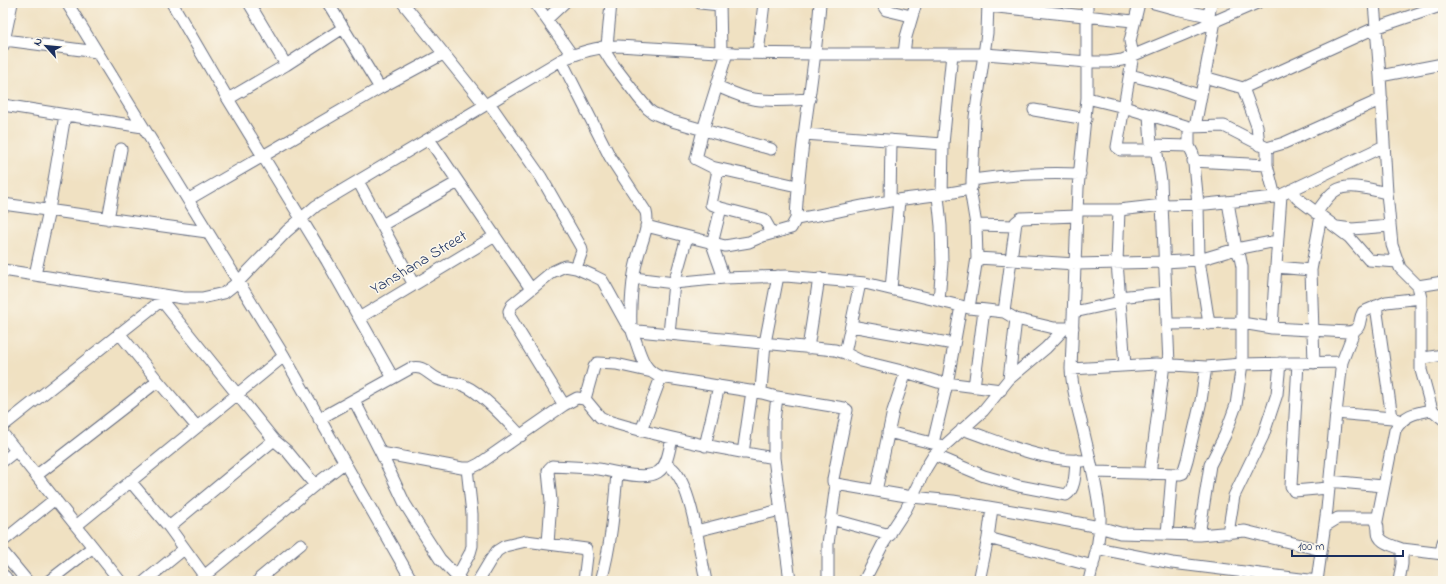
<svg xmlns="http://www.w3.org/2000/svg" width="1446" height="584" font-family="'Indie Flower',sans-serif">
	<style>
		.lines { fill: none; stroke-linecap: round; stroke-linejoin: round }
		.minor-casing { stroke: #666d81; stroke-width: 13 }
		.highway-casing { stroke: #666d81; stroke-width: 18 }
		.minor { stroke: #fff; stroke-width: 11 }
		.highway { stroke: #fff; stroke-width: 16 }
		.labels { text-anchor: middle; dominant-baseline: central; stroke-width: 3; stroke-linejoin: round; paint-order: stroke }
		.street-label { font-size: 16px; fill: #1b2f5e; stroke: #fbf7ec }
	</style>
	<rect width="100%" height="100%" fill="#fbf7ec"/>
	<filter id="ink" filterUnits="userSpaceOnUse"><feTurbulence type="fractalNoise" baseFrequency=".025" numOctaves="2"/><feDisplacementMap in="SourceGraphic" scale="8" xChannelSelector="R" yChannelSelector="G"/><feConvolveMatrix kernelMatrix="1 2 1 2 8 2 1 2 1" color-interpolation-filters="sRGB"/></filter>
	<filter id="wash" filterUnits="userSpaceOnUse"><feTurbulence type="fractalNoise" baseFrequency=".012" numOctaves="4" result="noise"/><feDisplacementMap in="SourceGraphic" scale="16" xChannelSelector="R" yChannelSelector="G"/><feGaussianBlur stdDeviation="0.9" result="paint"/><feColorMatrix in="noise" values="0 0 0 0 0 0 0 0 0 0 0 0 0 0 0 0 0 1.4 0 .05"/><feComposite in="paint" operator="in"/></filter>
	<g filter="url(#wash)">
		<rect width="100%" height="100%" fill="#f0e1c2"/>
	</g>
	<g filter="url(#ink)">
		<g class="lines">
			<defs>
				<path id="minor" d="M67,3L284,356L412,581
					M172,3L228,99L327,261L393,378
					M249,3L286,65
					M328,3L380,88
					M403,3L485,105
					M535,3L572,55
					M700,3L720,5
					M720,3L721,52
					M884,3V7L886,10L911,16
					M1087,3V98L1078,188L1071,369C1072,388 1077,406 1082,425C1089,455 1097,485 1100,515C1101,537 1094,560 1089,581
					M1154,3L1176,9L1209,16
					M1374,3L1380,76
					M988,6L1133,21L1135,20L1139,3
					M547,19L564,3
					M1135,20L1130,41L1133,55L1117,147L1121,150H1155
					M1210,23L1209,16L1211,3
					M5,40L97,52
					M3,46L12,3
					M607,46L611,3
					M602,47L612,63L638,97L648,109L653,113L672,121L771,149
					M727,53L703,130L696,159L718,170L711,204L721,208L764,219L772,233
					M758,53L764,3
					M904,54L906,37L916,3
					M561,60L610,157L646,212C650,227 640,245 637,260C632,278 630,308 631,327C632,332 634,337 636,342C641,357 645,372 661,377L762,393
					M1443,64L1380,76L1387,193L1392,245L1400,268L1418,286L1421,298V370L1432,410L1443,419
					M1130,75L1169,85L1201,96
					M1204,77L1243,88L1375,28L1443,5
					M717,86C729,91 740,97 753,99C771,102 791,100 810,99
					M1243,88L1257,126L1259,145
					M1087,98L1124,107L1189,127L1224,126L1267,148L1284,143L1382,99
					M228,99L286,65L343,28
					M489,103L541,177L581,247L582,251L576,268
					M3,105L143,127
					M1034,110L1086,119
					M1149,115L1151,145L1157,154L1161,181L1169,364
					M1189,127V146L1193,154L1198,204L1199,260L1209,324
					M1195,127L1215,21
					M804,134L943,144
					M429,139L531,289
					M1151,145L1189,146
					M1267,148V165L1275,197
					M1193,161L1267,165
					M716,168L797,186
					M972,180L975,117L987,33L988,3
					M358,181L414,285
					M1291,190L1297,198L1349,237L1369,260L1398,262
					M942,195L943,144L952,54
					M938,196L941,226L942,263L939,301
					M189,199L380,88L443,54
					M890,201L891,140
					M3,204L207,232
					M721,208L712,244L724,278
					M1077,210H1119L1163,205L1206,204L1275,197L1281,195L1384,146
					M1119,210L1117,262L1125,366
					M1316,213C1322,206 1327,196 1335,191C1349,182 1372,190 1387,193
					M108,219L121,149
					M796,219C828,214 859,206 890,201C917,197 943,195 970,189L972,186V180C1010,175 1041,172 1080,174
					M382,225L458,182
					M976,225L1015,226
					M646,226L725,246L749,242L763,236L791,228L796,219C799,146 815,75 820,3
					M1337,227L1352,229L1390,226
					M977,258L1076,264L1164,262L1199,260L1236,249L1277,241
					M1276,267L1311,270L1321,216
					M3,270L183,298H202L224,293L238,282L287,231L316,206L561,60C581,52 596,47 618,46L735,53L815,54H985L1088,62H1108L1122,60L1185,34L1257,3
					M1311,270L1314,363
					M35,275L49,210L65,115
					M778,276L765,343L761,390L762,393L777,397L844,408L847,410L833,479V482L836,484L828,544V581
					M634,278L674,283L724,278L786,276L865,283L969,308L1004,312L1016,319L1054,328H1073
					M1418,286L1443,282
					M891,289L899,200
					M1119,297L1166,292
					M162,301L274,440L287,451L315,485
					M1376,306L1392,418
					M969,308L977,258L976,225L970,189
					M1004,312L1016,222L1021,218L1077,216
					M1074,312L1120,302
					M359,318L495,236
					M1167,324L1242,323L1272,328L1348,332C1364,329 1357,322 1363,312L1386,302L1421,298
					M851,326L954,344
					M1272,328L1274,294L1281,195
					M119,333L158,381L197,427
					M669,334L674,283L687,237
					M808,348L819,278
					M845,353L860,283
					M1342,362L1354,331
					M1298,363L1291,486L1294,491L1328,488
					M1421,363L1424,358L1443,355
					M1071,369L1156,364L1206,367L1242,364L1342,362L1336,413
					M1009,379L1016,319
					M974,387L984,310
					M777,397L774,421V458L790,581
					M585,399L594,367L597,363L616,364L652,372
					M354,400L381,453L405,504L427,539L440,559L461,581
					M564,405L510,317L509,311L512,305L552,272L565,266L576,268L594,276L602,280L605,285L626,323L631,329L638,331L835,350L845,353L861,361L906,372L938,382L1001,390
					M319,419L411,368C424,365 427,374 438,379C447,383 456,382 465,386C482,393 508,422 521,436
					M3,426L167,296
					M962,429C992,439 1023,453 1055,458C1064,460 1073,460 1083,461
					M641,431L661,377
					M888,432L940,445
					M3,434L120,581
					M933,443L947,384L961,306
					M705,446L719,386
					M381,453L462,468H471L479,464L564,405L577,398L585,399L600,417L608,421C664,438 717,448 774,458
					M743,453L752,391
					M934,455L984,476L1019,486L1066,495C1076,489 1075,471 1076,460
					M3,461L17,450
					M665,464C668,466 671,467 673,469C692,487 700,554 706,581
					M1093,472L1180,474L1183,473L1187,460L1201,401L1206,367
					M1150,474L1164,364
					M37,475L158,381
					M130,481L169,527L208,581
					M1329,481L1383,486
					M836,484L912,497L953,501L1053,518L1099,527L1120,533L1199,535L1245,531L1321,550
					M876,491L893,411L906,372
					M831,519L890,535
					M1377,521L1395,430C1405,414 1415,413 1432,410
					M76,526L284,356
					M1325,526L1338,518H1374C1377,522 1378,526 1378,530C1377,543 1392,545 1402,549V564L1399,581
					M169,527L274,440
					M696,531L780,510
					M1228,533L1234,496L1263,436L1277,394L1280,363
					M1167,534L1172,474
					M1199,535L1210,465L1225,435L1236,405L1242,364V267L1240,257L1236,249L1228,202
					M988,538L1093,566
					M3,541L55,499
					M548,544L551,501L548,471L549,469L552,466C567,467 583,467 598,469C614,471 644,481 658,472C668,466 669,449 672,439
					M1096,548L1172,563L1317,581
					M1402,549L1443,554
					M3,552L27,581
					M1441,554L1443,542
					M204,576L315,485L344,463
					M457,577L470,553L472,546V514L467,468
					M49,581L93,547
					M145,581L184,549
					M259,581L260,578L301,544
					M478,581L490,561L497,551L505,546L526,541L586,549L587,556L584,581
					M601,581C611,546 614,510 617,473
					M864,581L883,544L906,509L926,468L934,455L983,411L1009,379L1046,348L1064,329
					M979,581L988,538L992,508
					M1317,581L1327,509L1336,413L1392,418L1401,421"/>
				<path id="highway" d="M3,578L5,581"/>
			</defs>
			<use href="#minor" class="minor-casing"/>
			<use href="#highway" class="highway-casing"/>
			<use href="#minor" class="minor"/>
			<use href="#highway" class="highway"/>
		</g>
	</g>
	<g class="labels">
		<g class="street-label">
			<text transform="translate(419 263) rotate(-31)">Yanshana Street</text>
		</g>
	</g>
	<rect width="1446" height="584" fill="none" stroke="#fbf7ec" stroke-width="16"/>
	<g transform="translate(46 46) rotate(297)" stroke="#fbf7ec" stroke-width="3" paint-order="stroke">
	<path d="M0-3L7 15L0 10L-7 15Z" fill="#1b2f5e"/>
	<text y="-6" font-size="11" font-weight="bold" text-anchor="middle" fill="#1b2f5e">N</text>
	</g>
	<path d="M1292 550v6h111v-6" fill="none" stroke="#1b2f5e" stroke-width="2"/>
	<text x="1298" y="550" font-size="12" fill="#1b2f5e" stroke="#fbf7ec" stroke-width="3" paint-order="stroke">100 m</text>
</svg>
